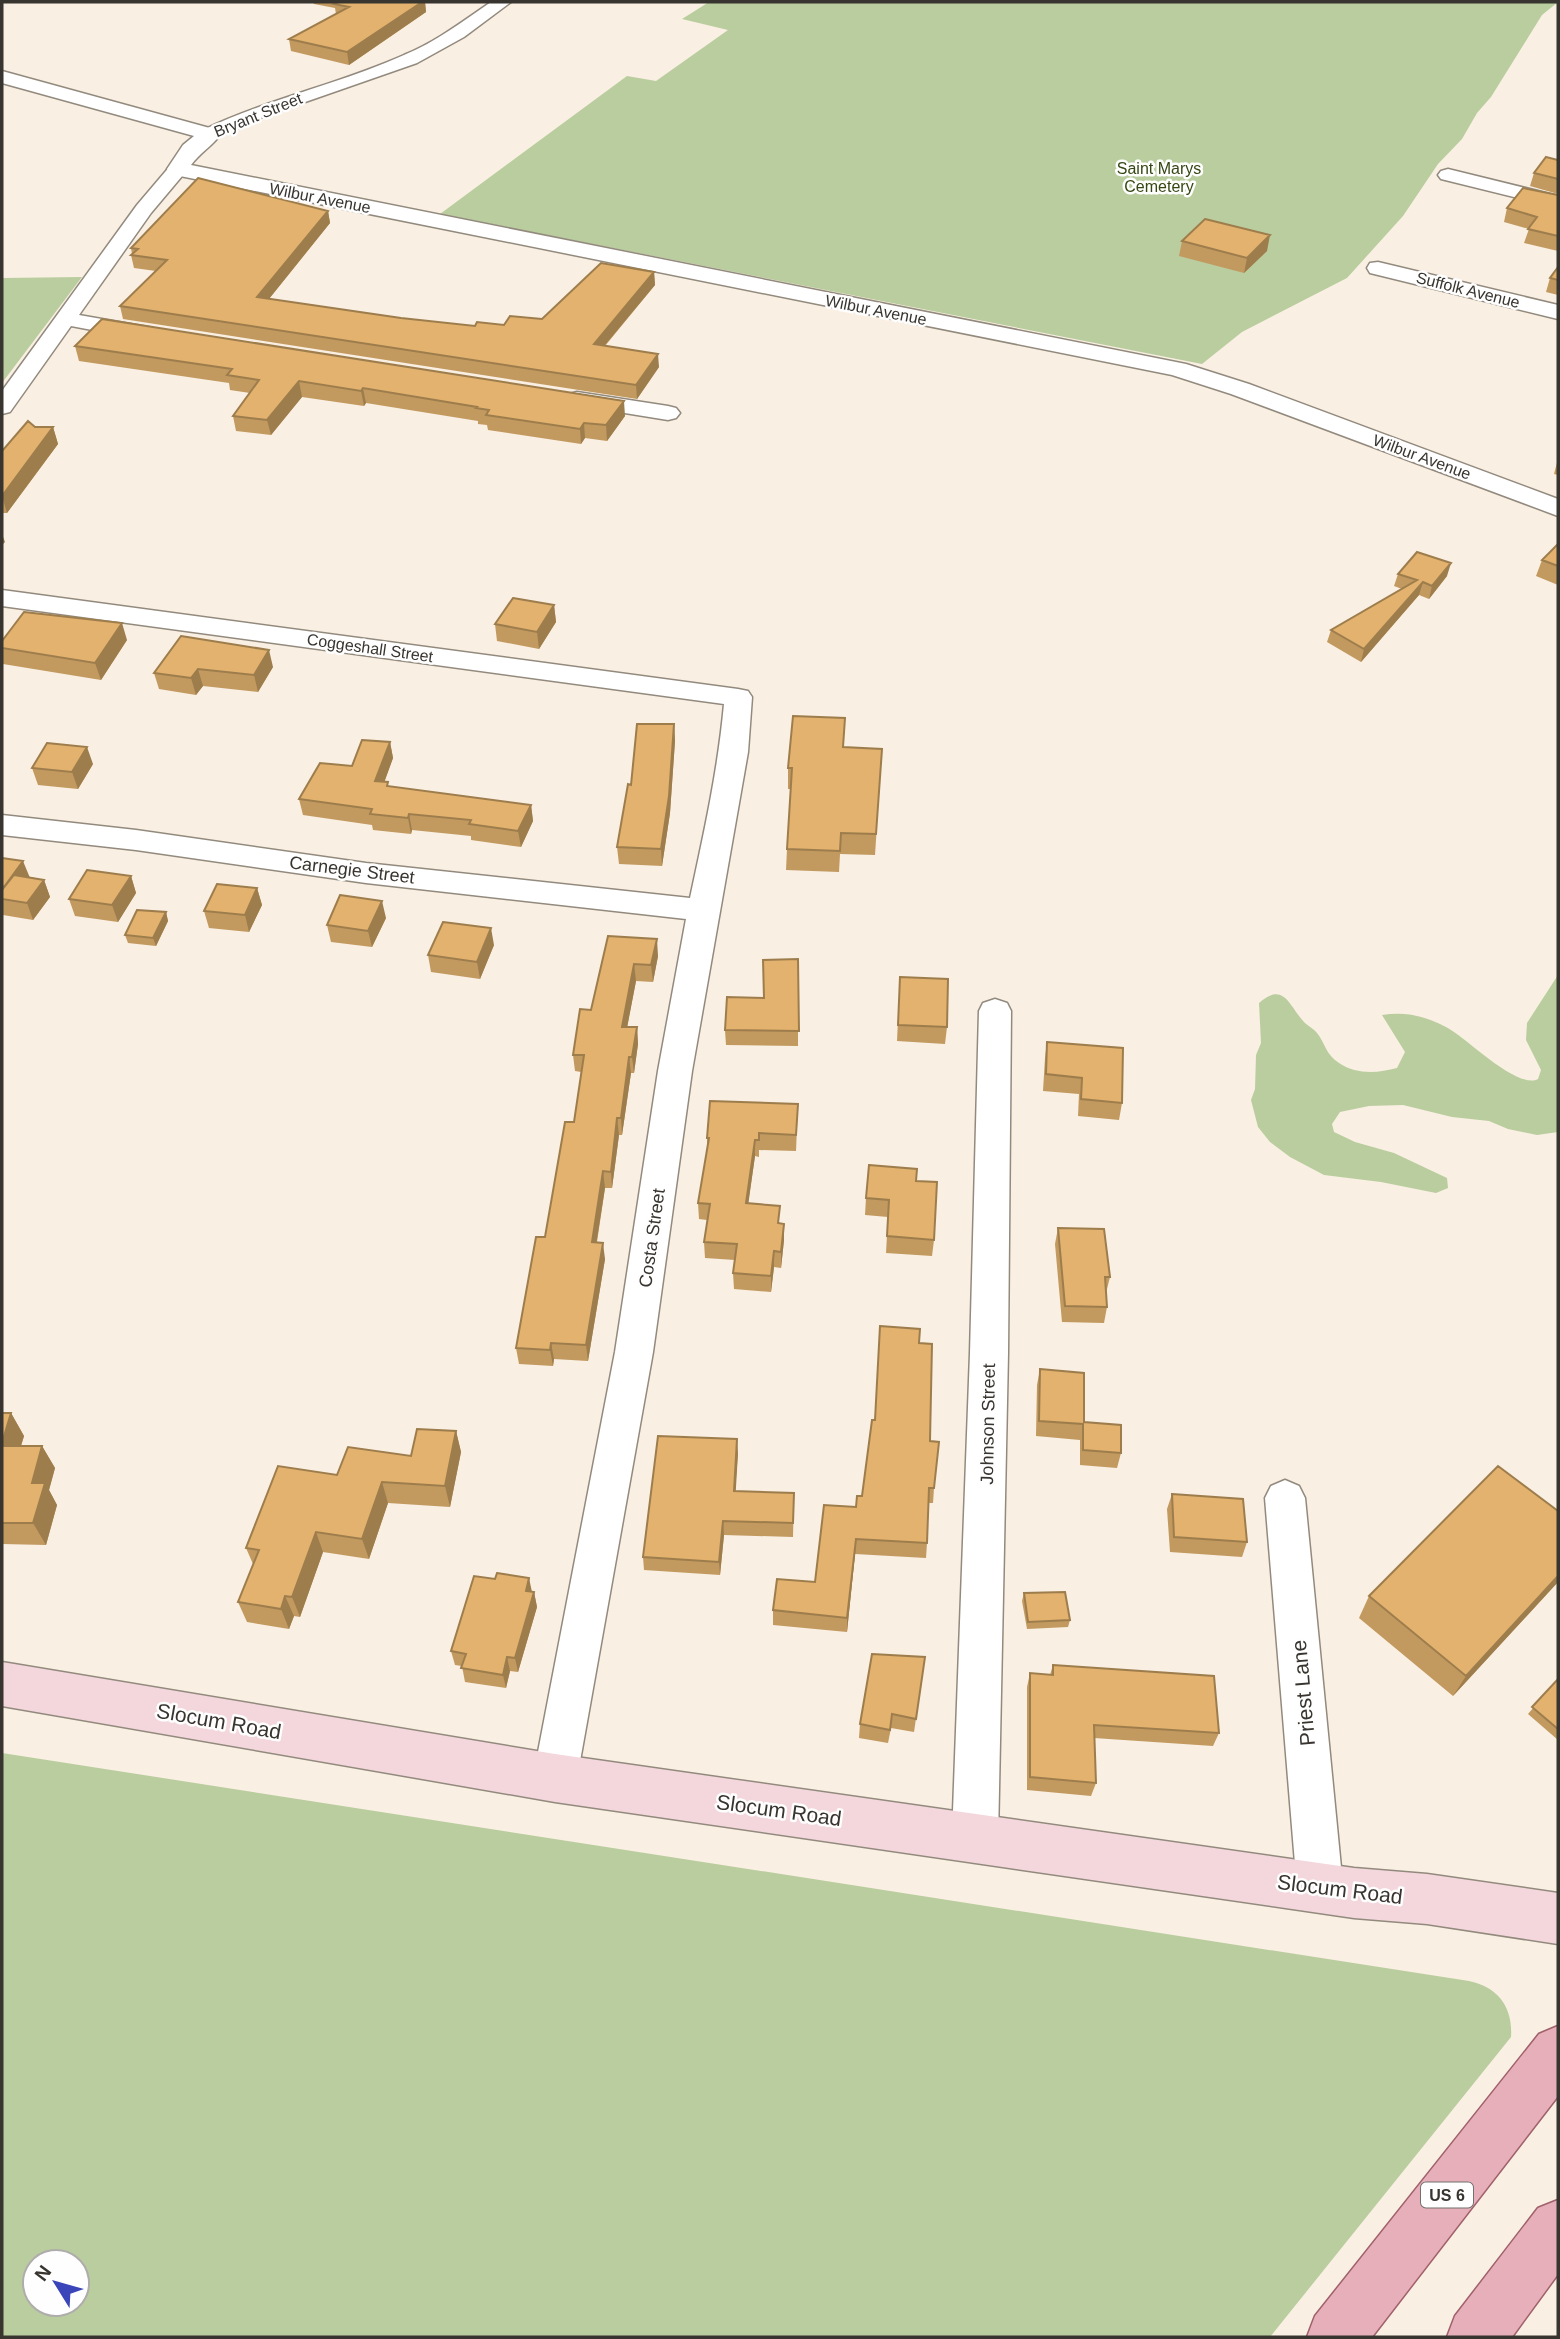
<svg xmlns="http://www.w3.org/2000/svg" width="1560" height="2339" font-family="Arial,sans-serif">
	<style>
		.green { fill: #bacd9f; fill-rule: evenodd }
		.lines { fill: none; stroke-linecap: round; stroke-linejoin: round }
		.minor-casing { stroke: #938a7e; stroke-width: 3 }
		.tertiary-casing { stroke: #938a7e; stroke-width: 3 }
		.secondary-casing { stroke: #938a7e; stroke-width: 3 }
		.primary-casing { stroke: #9f616b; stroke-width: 3 }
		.minor { fill: #fff; fill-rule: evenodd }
		.tertiary { fill: #fff; fill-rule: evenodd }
		.secondary { fill: #f3d7dc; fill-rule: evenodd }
		.primary { fill: #e7afb9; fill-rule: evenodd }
		.wall { fill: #c2995f }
		.shaded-wall { fill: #9e7d4d }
		.building { fill: #e2b26e; stroke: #9e7d4d; stroke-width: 2 }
		.labels { text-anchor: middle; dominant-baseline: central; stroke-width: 5; stroke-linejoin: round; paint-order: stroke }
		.far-street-label { font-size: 16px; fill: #38342f; stroke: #fefefe }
		.far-park-label { font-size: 16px; fill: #354612; stroke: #fefefe }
		.shield { fill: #fefefe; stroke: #73716d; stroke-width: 2 }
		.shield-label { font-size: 16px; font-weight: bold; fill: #38342f }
		.street-label { font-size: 18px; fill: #38342f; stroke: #fefefe }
		.near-street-label { font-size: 21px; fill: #38342f; stroke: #fefefe }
	</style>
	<rect width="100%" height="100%" fill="#f9efe2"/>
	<path class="green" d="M709,2H1558L1542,15L1491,97L1477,113L1462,139L1438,164L1403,216L1347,278L1242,332L1202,364L440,214L627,76L656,81L728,30L682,19Z
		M82,277L2,383V278Z
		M1558,975V1132L1537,1135L1508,1129L1489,1121L1452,1117L1403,1105L1369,1106L1340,1112L1332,1124L1334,1132L1355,1142L1394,1153L1447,1178L1448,1188L1436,1193L1381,1182L1324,1175L1290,1157L1270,1142L1258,1127L1251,1100L1255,1089L1256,1055L1261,1043L1259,1003C1284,981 1289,1006 1304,1022C1308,1026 1313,1028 1317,1033C1325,1043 1326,1055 1339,1063C1357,1075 1378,1073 1397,1068L1405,1052L1382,1015C1405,1011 1425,1016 1446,1027C1466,1037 1517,1090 1538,1079L1541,1070L1526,1040L1527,1023Z
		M2,1753L1469,1981C1498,1987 1513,2007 1511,2037L1270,2337H2ZM77,2262V2304H35V2262Z"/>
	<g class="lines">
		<defs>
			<path id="minor" d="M491,2H511L464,37L417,63L265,116L217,138H203L200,134L203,130C268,99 339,84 404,55C436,42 463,21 491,2Z
				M178,163L185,165L188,169L151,213L79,315L153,328L156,333L153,338L145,340L71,326L10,412L2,414V391L137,205L171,165Z
				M1448,169L1558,196V208L1441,179L1438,175L1441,171Z
				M1378,262L1558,305V319L1370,273L1367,268L1370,263Z
				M577,392L668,406L676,408L680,413L676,418L668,420L569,404L565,399L569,394Z
				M2,590L738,689L748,691L752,697L748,752L692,1071L653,1352L577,1778L571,1793L555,1799L539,1793L533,1778L615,1352L658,1071L686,919L366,883L136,850L2,835V815L136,830L366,863L690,898C704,833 718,770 724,704L2,606Z
				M995,999L1007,1003L1011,1011L1008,1353L998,1838L991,1854L975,1860L959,1854L952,1838L970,1353L979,1011L983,1003Z
				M1285,1480L1299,1486L1305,1498L1343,1888L1336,1904L1320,1911L1304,1904L1297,1888L1265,1498L1271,1486Z"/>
			<path id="tertiary" d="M2,71L217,130L221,134C212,146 200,153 191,165L1186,364L1249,384L1558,499V516L1231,394L1172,375L170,174L167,169L183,145L194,136L2,83Z"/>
			<path id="secondary" d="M2,1662L555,1754L1354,1868L1427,1874L1558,1893V1944L1427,1924L1354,1918L555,1802L2,1706Z"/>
			<path id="primary" d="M1558,2026V2096L1372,2337H1307L1315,2316L1539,2034Z
				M1558,2200V2274L1512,2337H1447L1455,2316L1538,2208Z"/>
		</defs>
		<use href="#minor" class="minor-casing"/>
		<use href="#tertiary" class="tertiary-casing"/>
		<use href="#secondary" class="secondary-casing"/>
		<use href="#primary" class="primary-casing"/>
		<use href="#minor" class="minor"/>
		<use href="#tertiary" class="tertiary"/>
		<use href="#secondary" class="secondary"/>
		<use href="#primary" class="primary"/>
	</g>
	<path class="wall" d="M313,2H425L426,12L349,65L291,51L289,39L336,14L335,8L314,4Z
		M1558,160V194L1530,186L1534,173Z
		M1558,195V251L1524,243L1529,229L1504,222L1507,208Z
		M328,211L330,223L269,299L401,318L475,326L504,325L542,319L654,272L655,285L605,346L659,367L637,399L123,319L120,306L156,271L134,268L131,255L132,254L131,248Z
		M1182,241L1267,251L1244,273L1179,256Z
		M1558,267V295L1546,292L1550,278Z
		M75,346L625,416L607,441L585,438L581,444L488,430L487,425L478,424V421L366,403L364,406L302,397L271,435L236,431L233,416L250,393L230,390L229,383L79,361Z
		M35,427H53L58,444L7,513H2V451Z
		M1558,459V475L1554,474Z
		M1558,544V585L1536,576L1542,560Z
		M1398,574L1447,576L1429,599L1419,595L1361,662L1327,642L1331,630L1402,589L1394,586Z
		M554,605L556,622L539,649L497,641L495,624Z
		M181,636L273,667L258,692L203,686L196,695L159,689L154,673Z
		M127,640L101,680L3,664L2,661V641Z
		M674,724L675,741L670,813L662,866L619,864L617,847L631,785Z
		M390,742L393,758L384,782L389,786L531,805L533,821L521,847L471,840V836L412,830L411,834L373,830L372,825L303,815L299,799Z
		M844,747L882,749L875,855L840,854L839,872L786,870L787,849L791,789H788V768Z
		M93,764L78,789L38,785L32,768Z
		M2,858L30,877L44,880L50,897L33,920L3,915L2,911Z
		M131,876L136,893L118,922L75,916L69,899Z
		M257,888L262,905L249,932L209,928L204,911Z
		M166,912L168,921L156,946L128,943L125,935Z
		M386,918L372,947L331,942L327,925Z
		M608,936L658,956L653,982L636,981L627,1027H637L638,1044L634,1073H631L622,1135H619L612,1188H605L597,1242L605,1259L588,1361L554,1359L553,1366L519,1364L516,1348L574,1122L581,1072L575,1071L573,1055L591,1010Z
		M494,945L480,979L431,972L428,955Z
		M798,959V1046L726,1045L725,1030L764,998Z
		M900,977L947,1027L945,1044L897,1041Z
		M1047,1042L1122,1103L1119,1120L1078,1116L1079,1094L1043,1091L1045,1058Z
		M798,1104L796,1151L759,1150V1157L755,1156L748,1204L780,1223L784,1224V1240L781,1268L774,1267L771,1292L734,1289L733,1273L735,1260L705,1258L704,1242L707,1220L699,1219L698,1203L707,1152V1138Z
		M916,1181L934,1240L932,1256L886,1253L888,1217L865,1215L866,1198Z
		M1058,1228L1110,1277L1106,1293L1107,1307L1104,1323L1062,1322L1055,1244Z
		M919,1343L934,1488L933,1503H928L927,1543L926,1558L855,1554L847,1632L773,1625V1610L815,1582L856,1507L862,1496L875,1420Z
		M1040,1369L1084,1422L1121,1453L1117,1468L1080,1465V1440L1036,1436L1037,1385Z
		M2,1413H11L24,1436L21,1446H42L55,1468L49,1490L57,1505L46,1545L3,1544L2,1543Z
		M456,1431L461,1452L450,1507L388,1503L369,1559L323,1552L300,1617L294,1616L289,1629L247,1622L238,1602L253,1564L246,1548L337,1475L411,1456Z
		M738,1453L735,1491L794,1493L793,1537L724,1535L720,1575L644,1570L643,1557Z
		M1172,1494L1247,1542L1242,1557L1170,1552L1167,1509Z
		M1558,1582L1453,1696L1359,1618L1369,1596Z
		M532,1592H534L537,1607L518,1672L510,1671L506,1688L465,1682L462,1666L455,1665L451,1651Z
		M1024,1593L1070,1620L1068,1627L1027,1629L1022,1601Z
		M925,1657L914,1732L891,1728L888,1743L859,1738L860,1724Z
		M1053,1665L1219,1733L1213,1746L1094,1738L1096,1783L1091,1796L1027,1790V1687L1030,1673L1050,1675Z
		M1558,1679V1740L1528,1714Z"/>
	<path class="shaded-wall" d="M422,2H425L426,12L349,65L347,52Z
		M328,211L330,223L260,310L257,297Z
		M1270,235L1267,251L1244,273L1247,258Z
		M654,272L655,285L595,357L594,344Z
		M658,354L659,367L637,399L636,385Z
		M299,381L302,397L271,435L267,420Z
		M363,388L366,403L364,406L361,391Z
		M624,401L625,416L607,441L606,425Z
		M584,423L585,438L581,444L580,429Z
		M53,427L58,444L7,513L2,496Z
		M2,534L5,542L2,545Z
		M1451,563L1447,576L1429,599L1432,586Z
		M1423,582L1419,595L1361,662L1364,649Z
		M554,605L556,622L539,649L537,632Z
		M122,623L127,640L101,680L95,663Z
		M269,650L273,667L258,692L254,675Z
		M198,669L203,686L196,695L191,678Z
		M674,724L675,741L670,813L662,866L661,849Z
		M390,742L393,758L379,797L375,781Z
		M87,747L93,764L78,789L72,772Z
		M531,805L533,821L521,847L518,831Z
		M409,814L412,830L411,834L408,818Z
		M23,861L30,878L4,887Z
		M131,876L136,893L118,922L112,905Z
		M44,880L50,897L33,920L27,903Z
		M257,888L262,905L249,932L245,915Z
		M382,901L386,918L372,947L368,931Z
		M166,912L168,921L156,946L153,938Z
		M491,928L494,945L480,979L477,962Z
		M657,939L658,956L653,982L651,965Z
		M634,964L636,981L624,1044L622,1027Z
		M637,1027L638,1044L634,1073L632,1057Z
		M629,1057L631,1073L622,1135L621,1118Z
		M617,1118L619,1135L612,1188L611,1172Z
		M755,1140V1156L746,1220V1203Z
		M603,1171L605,1188L594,1258L592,1242Z
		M784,1224V1240L781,1268V1252Z
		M603,1243L605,1259L588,1361L586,1345Z
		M774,1251V1267L771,1292V1276Z
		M551,1343L554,1359L553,1366L550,1350Z
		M11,1413L24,1436L14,1468L2,1447V1443Z
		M456,1431L461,1452L450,1507L445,1486Z
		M737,1439L738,1453L735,1504L734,1491Z
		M42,1446L55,1468L49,1490L57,1505L46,1545L33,1523L32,1483Z
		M382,1482L388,1503L369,1559L362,1539Z
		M723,1521L724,1535L720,1575L719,1562Z
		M316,1532L323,1552L300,1617L292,1597Z
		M856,1539L855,1554L847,1632V1618Z
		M1558,1576V1582L1453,1696L1466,1676Z
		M529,1578L532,1592L526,1591Z
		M534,1592L537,1607L518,1672L515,1658Z
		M285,1596L294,1616L289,1629L281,1609Z
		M507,1657L510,1671L506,1688L503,1675Z"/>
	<path class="building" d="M339,2H422L347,52L289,39L349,7L334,4Z
		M1546,157L1558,160V179L1534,173Z
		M198,178L328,211L257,297L401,318L475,326L477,322L504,325L510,316L542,319L601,263L654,272L594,344L658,354L636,385L120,306L167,260L131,255L138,249L131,248Z
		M1523,188L1558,195V236L1528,229L1537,217L1507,208Z
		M1205,219L1270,235L1247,258L1182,241Z
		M1558,267V280L1550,278Z
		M102,319L624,401L606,425L584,423L580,429L486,415L489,410L476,408L477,407L363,388L361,391L299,381L267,420L233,416L259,380L227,375L232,369L75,346Z
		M28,421L35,427H53L2,496V451Z
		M1558,544V566L1542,560Z
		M1417,552L1451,563L1432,586L1423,582L1364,649L1331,630L1417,580L1398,574Z
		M513,598L554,605L537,632L495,624Z
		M24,612L122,623L95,663L2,648V641Z
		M181,636L269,650L254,675L198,669L191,678L154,673Z
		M793,716L845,718L843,747L882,749L876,834L841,833L840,851L787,849L792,768H788Z
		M637,724H674L669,796L661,849L617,847L628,784L631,785Z
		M362,740L390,742L375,781L388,782L387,786L531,805L518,831L469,824L471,820L409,814L408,818L370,814L372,809L299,799L320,763L352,766Z
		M47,743L87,747L72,772L32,768Z
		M2,858L23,861L4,887L2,886Z
		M87,870L131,876L112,905L69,899Z
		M14,875L44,880L27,903L2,899V890Z
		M217,884L257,888L245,915L204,911Z
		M340,895L382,901L368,931L327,925Z
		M137,910L166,912L153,938L125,935Z
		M443,922L491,928L477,962L428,955Z
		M608,936L657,939L651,965L634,964L622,1027H637L632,1057H629L621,1118H617L611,1172L603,1171L592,1242L603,1243L586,1345L551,1343L550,1350L516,1348L536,1237H545L565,1122H574L584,1055H573L580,1009L591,1010Z
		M798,959L799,1031L725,1030L727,997L764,998L763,960Z
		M900,977L948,979L947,1027L898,1025Z
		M1047,1042L1123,1048L1122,1103L1081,1099L1082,1078L1046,1074Z
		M710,1101L798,1104L796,1135L759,1133V1140H755L746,1203L780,1206L778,1223L784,1224L781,1252L774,1251L771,1276L733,1273L737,1244L704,1242L710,1204L698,1203L709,1138H707Z
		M869,1165L917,1169L916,1181L937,1182L934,1240L887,1236L889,1200L866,1198Z
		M1058,1228L1104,1229L1110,1277H1105L1107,1307L1065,1306Z
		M880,1326L920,1329L919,1343L932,1344L930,1441L939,1442L934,1488H929L927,1543L856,1539L847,1618L773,1610L777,1579L815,1582L824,1505L856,1507L857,1496H862L872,1420H875Z
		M1040,1369L1084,1373V1422L1121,1425V1453L1083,1450V1424L1039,1421Z
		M2,1413H11L2,1443Z
		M417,1429L456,1431L445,1486L382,1482L362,1539L316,1532L292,1597L285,1596L281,1609L238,1602L259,1550L246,1548L278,1466L337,1475L348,1447L411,1456Z
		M658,1436L737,1439L734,1491L794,1493L793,1523L723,1521L719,1562L643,1557Z
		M2,1446H42L32,1483H45L33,1523H2Z
		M1498,1466L1558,1511V1576L1466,1676L1369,1596Z
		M1172,1494L1243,1499L1247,1542L1174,1537Z
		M497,1573L529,1578L526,1591L534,1592L515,1658L507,1657L503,1675L461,1668L466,1654L451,1651L474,1576L495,1579Z
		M1065,1592L1070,1620L1028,1622L1024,1593Z
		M872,1654L925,1657L916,1719L892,1714L890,1730L860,1724Z
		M1053,1665L1214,1676L1219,1733L1094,1725L1096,1783L1030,1777V1673L1053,1675Z
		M1558,1679V1729L1532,1707Z"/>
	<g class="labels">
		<g class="far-street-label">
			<text transform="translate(258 115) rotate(-22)">Bryant Street</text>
			<text transform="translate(320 198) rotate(11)">Wilbur Avenue</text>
			<text transform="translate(1468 290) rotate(14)">Suffolk Avenue</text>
			<text transform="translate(876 310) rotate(11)">Wilbur Avenue</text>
			<text transform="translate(1422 457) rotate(20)">Wilbur Avenue</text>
			<text transform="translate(370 648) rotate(8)">Coggeshall Street</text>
		</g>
		<g class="far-park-label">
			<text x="1159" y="168">Saint Marys<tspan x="1159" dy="18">Cemetery</tspan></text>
		</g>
		<rect class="shield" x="1421" y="2182.5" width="52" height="25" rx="5"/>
		<g class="shield-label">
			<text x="1447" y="2195">US 6</text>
		</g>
		<g class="street-label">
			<text transform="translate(352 870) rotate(7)">Carnegie Street</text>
			<text transform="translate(652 1238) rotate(-82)">Costa Street</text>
			<text transform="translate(988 1424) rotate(-89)">Johnson Street</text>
		</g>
		<g class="near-street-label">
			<text transform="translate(1303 1693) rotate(-95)">Priest Lane</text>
			<text transform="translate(219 1721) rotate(10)">Slocum Road</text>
			<text transform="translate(779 1810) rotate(8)">Slocum Road</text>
			<text transform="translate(1340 1889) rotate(7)">Slocum Road</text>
		</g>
	</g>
	<rect width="1560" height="2339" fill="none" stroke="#38342f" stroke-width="7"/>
	<g transform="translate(56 2283) rotate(307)"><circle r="33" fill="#fefefe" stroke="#afadab" stroke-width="2"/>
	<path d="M0-5L12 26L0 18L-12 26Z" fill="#3945b9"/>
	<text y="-10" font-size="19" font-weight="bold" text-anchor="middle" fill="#38342f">N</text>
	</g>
</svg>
